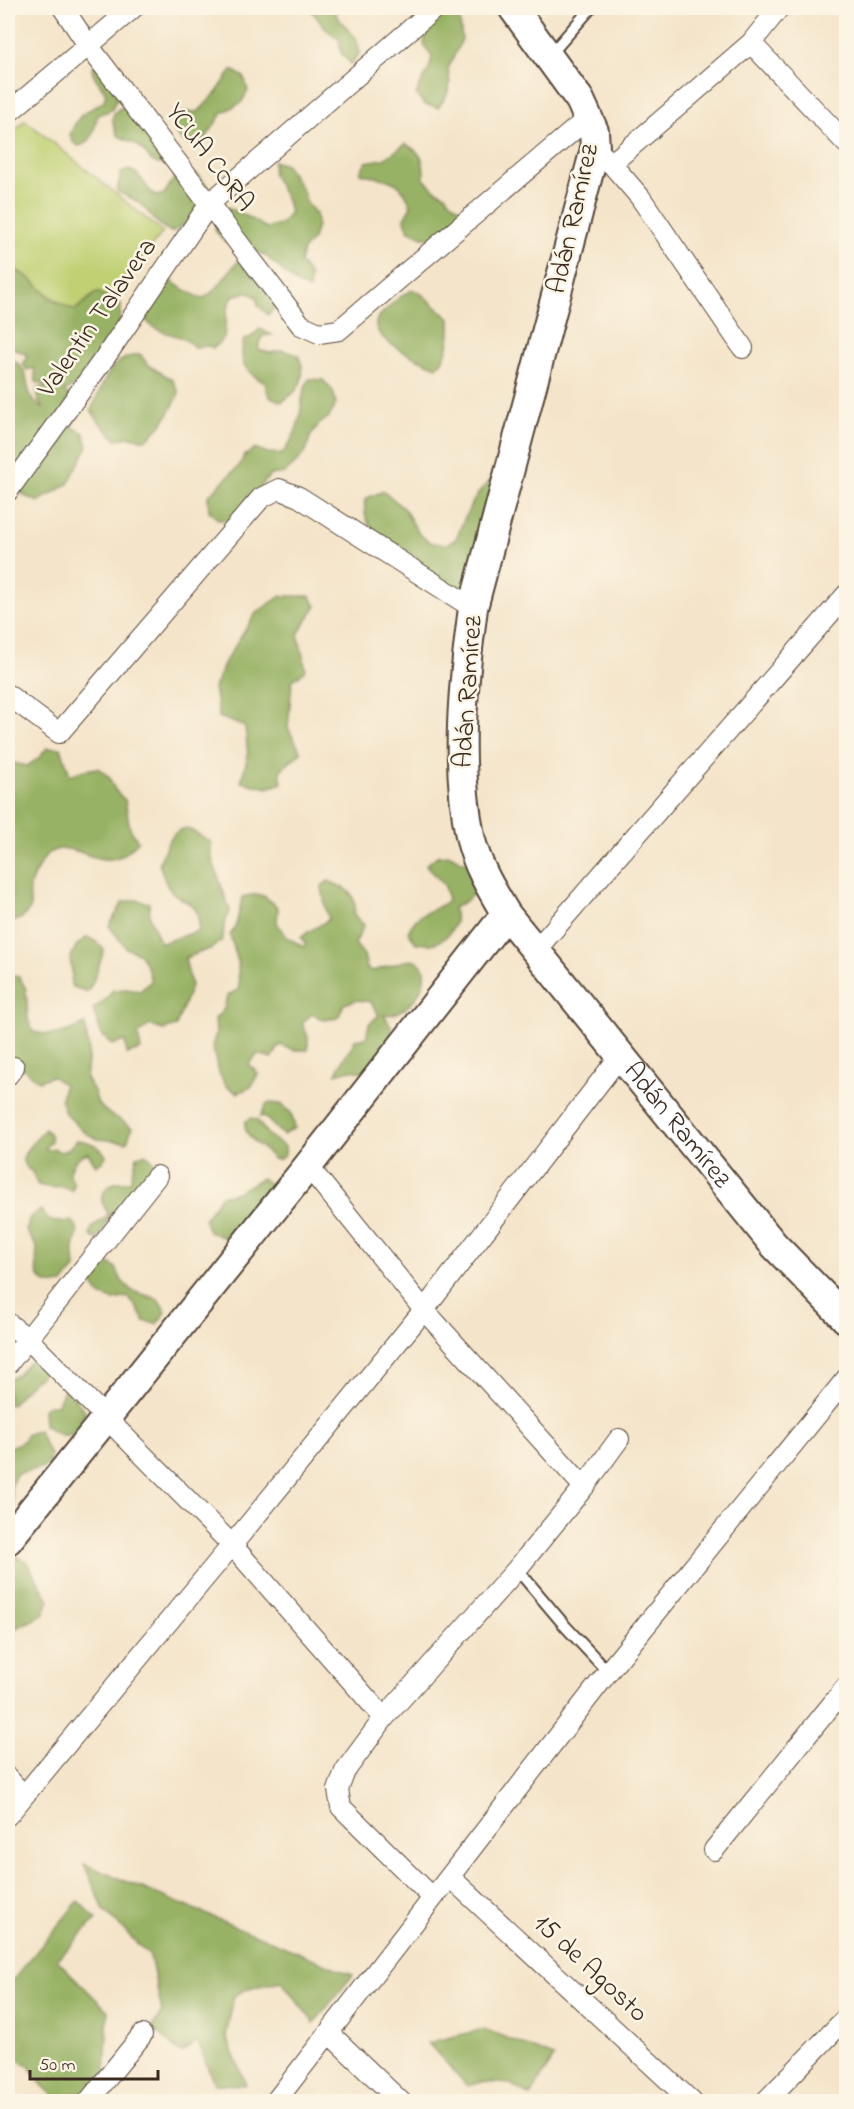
<svg xmlns="http://www.w3.org/2000/svg" width="854" height="2109" font-family="'Indie Flower',sans-serif">
	<style>
		.green { fill: #c0d073; stroke: #7e7d48; stroke-width: 1.5 }
		.forest { fill: #98b265; stroke: #6a6e42; stroke-width: 1.5 }
		.lines { fill: none; stroke-linecap: round; stroke-linejoin: round }
		.lane-casing { stroke: #574638; stroke-width: 14 }
		.street-casing { stroke: #574638; stroke-width: 22 }
		.secondary-casing { stroke: #574638; stroke-width: 32 }
		.lane { stroke: #fff; stroke-width: 10 }
		.street { stroke: #fff; stroke-width: 20 }
		.secondary { stroke: #fff; stroke-width: 28 }
		.labels { text-anchor: middle; dominant-baseline: central; stroke-width: 5; stroke-linejoin: round; paint-order: stroke }
		.street-label { font-size: 27px; fill: #3b2a1e; stroke: #fcf5e5 }
	</style>
	<rect width="100%" height="100%" fill="#fcf5e5"/>
	<filter id="ink" filterUnits="userSpaceOnUse"><feTurbulence type="fractalNoise" baseFrequency=".0167" numOctaves="2"/><feDisplacementMap in="SourceGraphic" scale="12" xChannelSelector="R" yChannelSelector="G"/><feConvolveMatrix kernelMatrix="1 2 1 2 8 2 1 2 1" color-interpolation-filters="sRGB"/></filter>
	<filter id="wash" filterUnits="userSpaceOnUse"><feTurbulence type="fractalNoise" baseFrequency=".008" numOctaves="4" result="noise"/><feDisplacementMap in="SourceGraphic" scale="24" xChannelSelector="R" yChannelSelector="G"/><feGaussianBlur stdDeviation="1.35" result="paint"/><feColorMatrix in="noise" values="0 0 0 0 0 0 0 0 0 0 0 0 0 0 0 0 0 1.4 0 .05"/><feComposite in="paint" operator="in"/></filter>
	<g filter="url(#wash)">
		<rect width="100%" height="100%" fill="#f4e4c9"/>
		<path class="green" d="M25,120L163,232L89,323L8,266V138Z"/>
		<path class="forest" d="M309,8H335L337,17L356,38L360,52L351,64L341,53L339,39L327,30Z
			M459,12L462,39L448,69C452,88 449,93 438,108L424,104L416,94C422,77 430,75 432,56L424,45C426,22 436,13 459,12Z
			M96,63L118,97L111,110L98,115C93,128 95,143 78,146L73,142L70,135C79,111 85,114 104,101L106,93L94,76L92,69Z
			M232,70L244,77L248,91L241,103L222,113L206,138L194,146L181,140L173,128L175,115L184,112H198L217,92Z
			M125,106L168,158L165,164C149,166 148,152 137,145C132,141 124,139 118,136C112,122 107,113 125,106Z
			M406,144C423,154 424,160 424,179L434,189L446,195L450,201L462,210L460,224L437,239L423,237L409,231L404,218L411,206C401,177 386,180 360,173L366,162L384,159Z
			M273,161L286,165L302,189L307,203L316,214L317,225L313,239L303,250L300,263L310,275L309,289L296,283L265,255L252,249L225,241L215,231L217,218L224,207C243,212 250,219 267,228L281,224L290,213L287,200L273,175Z
			M128,170C144,173 143,189 157,196L164,194L176,175L197,174L207,186L196,224L183,225L172,232C157,227 151,213 139,203C132,197 124,197 117,191L121,173Z
			M240,260L278,305L268,315L258,305L257,297L247,292L233,296L227,309L224,338L214,348L208,346L194,347C176,327 153,341 139,308L160,278L174,274L167,277L178,286L202,299C222,288 224,274 240,260Z
			M8,265L31,279L51,299L75,310L97,292L121,304L120,326L89,376L64,392L75,399L78,413L72,427L84,433L88,446L68,484L38,502L25,496L15,487L8,502V357C40,374 16,392 43,408L39,402L37,389L47,386L36,382L34,368L27,370L23,364L28,357L27,355L15,349H8Z
			M413,290L419,292L450,319C451,334 449,356 437,367C422,361 374,342 376,323C377,316 383,313 387,309C397,299 400,296 413,290Z
			M260,329L272,335L262,336L258,350L271,353L282,350L298,355C308,376 301,391 281,402L269,396L265,383C245,372 238,363 244,339L251,337Z
			M140,354L148,365L172,379L179,393C171,411 162,428 145,440L130,437L116,439L99,422L91,410C105,384 106,359 140,354Z
			M309,379L323,380L333,391L336,404L329,417L318,425L310,437L306,451L296,463L285,473L270,475L233,520H219L209,511L208,496L239,466L245,454V456L255,448L268,453L282,454C290,444 296,433 299,420C303,404 300,395 309,379Z
			M492,479L497,492L480,559L464,584L454,595C445,587 433,579 425,570C422,566 420,561 417,558C396,538 360,539 365,499L384,491L405,510L419,534L430,542L444,545L456,539C465,517 473,494 492,479Z
			M281,596H310L316,606L298,634L306,670L292,681L288,728L301,752L280,771L282,783L268,788L241,782L248,755L245,727L219,717L214,688L226,660L256,613Z
			M47,748H61L70,775L84,770L98,768L109,777L115,790L125,800L130,829L138,841C104,884 79,835 49,853C44,856 42,863 38,868C29,882 28,891 31,908L22,918L8,924V762L27,766L38,759Z
			M187,828L211,842V856L230,911L224,925L223,939L212,948L185,958L191,986L176,1026L163,1030L149,1025L138,1035L141,1050L127,1054L125,1041L112,1045L102,1035L93,1009L105,1000L113,990L127,989L140,991L151,981L147,967L140,954L126,948L109,926L123,902L136,900L149,903L150,918L161,944C173,937 186,937 199,930C199,898 188,908 170,890C165,884 162,871 159,863C166,849 168,831 187,828Z
			M450,855L463,862L477,864L476,891L466,901L453,908C461,924 447,941 431,944C426,944 420,943 416,943L408,932C420,907 431,916 448,900L445,886L426,865L437,856Z
			M328,881C346,888 358,892 354,915L364,925L355,944L364,955L367,969L373,971C384,969 403,959 413,960C439,965 416,1017 384,1015L391,1026L392,1039L364,1072L350,1070L336,1074C340,1061 349,1053 355,1040L366,1038L369,1024L379,1015L371,1002L357,1000L344,1004L338,1018L324,1020L312,1014L302,1023L308,1037V1050H294L280,1045L272,1058L258,1054L249,1064L258,1074L251,1087L238,1093L226,1086L219,1073L212,1047L216,1033L215,1019L224,1009L227,996L239,989L238,962L230,935C240,921 237,913 243,897C261,892 265,895 278,908L277,923L287,937L303,947L306,944L301,938C309,929 320,927 329,919L325,906L322,886Z
			M87,937L97,942L104,950C101,959 93,986 87,992L71,986L72,972L70,959L76,946Z
			M8,974L19,977L26,989L28,1019L33,1032C54,1037 67,1033 85,1024L89,1051L86,1079L94,1091L98,1104L109,1114L121,1120L132,1128L127,1142L98,1139L85,1133L65,1113L61,1099L64,1085L52,1076L39,1081L16,1063L8,1059Z
			M267,1103L281,1104L291,1113L295,1128L283,1135L264,1116L260,1117Z
			M251,1118L257,1120L268,1135L285,1147V1154L280,1159H273C264,1146 242,1138 245,1122Z
			M45,1129L50,1134L51,1141L45,1148L48,1150L54,1148L60,1152L67,1150L77,1140C89,1141 100,1145 106,1156L102,1162L96,1165L88,1153C78,1155 72,1164 69,1174L74,1184L72,1191L59,1186L52,1188L38,1185C35,1181 34,1175 32,1172C28,1168 24,1167 23,1161C22,1153 39,1135 45,1129Z
			M144,1154L150,1157L154,1163L151,1178L133,1197L110,1214L101,1235L95,1239L90,1235L92,1228L108,1215C107,1210 104,1207 102,1202C100,1194 108,1185 115,1183C119,1181 125,1182 130,1182L137,1156Z
			M262,1178L273,1187C258,1207 247,1226 223,1237L209,1232L204,1219L221,1196L238,1192Z
			M41,1210C49,1225 56,1222 72,1221C82,1230 76,1236 74,1248C73,1254 75,1261 75,1268L63,1284C34,1288 35,1269 37,1248L26,1230L30,1217Z
			M109,1263L116,1268L122,1281L132,1291L158,1299L166,1312L157,1324L144,1321L137,1308L128,1297L113,1300L99,1295L92,1282L97,1269Z
			M37,1355L48,1370L31,1383L11,1405L8,1404V1380L17,1375Z
			M65,1387L85,1411C78,1435 66,1444 44,1425L43,1409L48,1405H56L60,1400Z
			M38,1430L50,1455L49,1463L43,1467L16,1474L11,1487L14,1508L8,1515V1451L10,1447L22,1442L26,1435Z
			M8,1552L26,1561L49,1600L43,1615L12,1630L8,1628Z
			M84,1864L353,1975L314,2023L281,1981L246,1989L234,1996L226,2036L246,2085L214,2084L198,2042L181,2053L152,2028L162,2011L150,1956L104,1910Z
			M78,1901L96,1919L57,1960L108,2011L105,2074L82,2101H52L56,2098L42,2085L28,2065L12,2057L8,2061V1986Z
			M484,2029L554,2057L530,2096L511,2084L482,2082L467,2086L428,2043Z"/>
	</g>
	<g filter="url(#ink)">
		<g class="lines">
			<defs>
				<path id="lane" d="M549,56L591,8
					M517,1569L566,1627L608,1672"/>
				<path id="street" d="M63,8L88,45L301,325L319,333L339,330L589,117
					M751,43L846,143
					M8,113L133,8
					M595,149L608,160L640,197L743,348
					M611,164L751,43L779,8
					M8,491L106,356L210,203L435,8
					M8,695L59,733L261,498L279,489L299,497L473,608
					M535,951L846,595
					M8,1075L14,1067
					M308,1166L424,1310L584,1487
					M8,1323L28,1339L232,1545L384,1718
					M8,1364L157,1176
					M8,1778L23,1795
					M8,1815L232,1545L424,1310L620,1056
					M714,1850L846,1687
					M450,1877L692,2102
					M433,1898L341,1807L338,1790L345,1771L384,1718L517,1569L584,1487L619,1439
					M329,2033L401,2102
					M88,2102L142,2035
					M275,2102L608,1672L846,1379
					M765,2102L846,2018"/>
				<g id="secondary">
					<path id="s1" d="M513,8L580,100L594,131L595,149L473,608C463,684 455,760 470,836C476,864 491,889 506,914L774,1245L846,1319"/>
					<path d="M8,1540L308,1166L506,914"/>
				</g>
			</defs>
			<use href="#lane" class="lane-casing"/>
			<use href="#street" class="street-casing"/>
			<use href="#secondary" class="secondary-casing"/>
			<use href="#lane" class="lane"/>
			<use href="#street" class="street"/>
			<use href="#secondary" class="secondary"/>
		</g>
	</g>
	<g class="labels">
		<g class="street-label">
			<text transform="translate(209 158) rotate(53)">YCUA CORA</text>
			<text transform="translate(574 219) rotate(-77)">Adán Ramírez</text>
			<text transform="translate(98 318) rotate(-55)">Valentin Talavera</text>
			<text transform="translate(469 692) rotate(-86)">Adán Ramírez</text>
			<text stroke="none"><textPath href="#s1" startOffset="1228">Adán Ramírez</textPath></text>
			<text transform="translate(590 1969) rotate(43)">15 de Agosto</text>
		</g>
	</g>
	<rect width="854" height="2109" fill="none" stroke="#fcf5e5" stroke-width="30"/>
	<path d="M30 2070v9h128v-9" fill="none" stroke="#3b2a1e" stroke-width="3"/>
	<text x="39" y="2070" font-size="18" fill="#3b2a1e" stroke="#fcf5e5" stroke-width="4.5" paint-order="stroke">50 m</text>
</svg>
